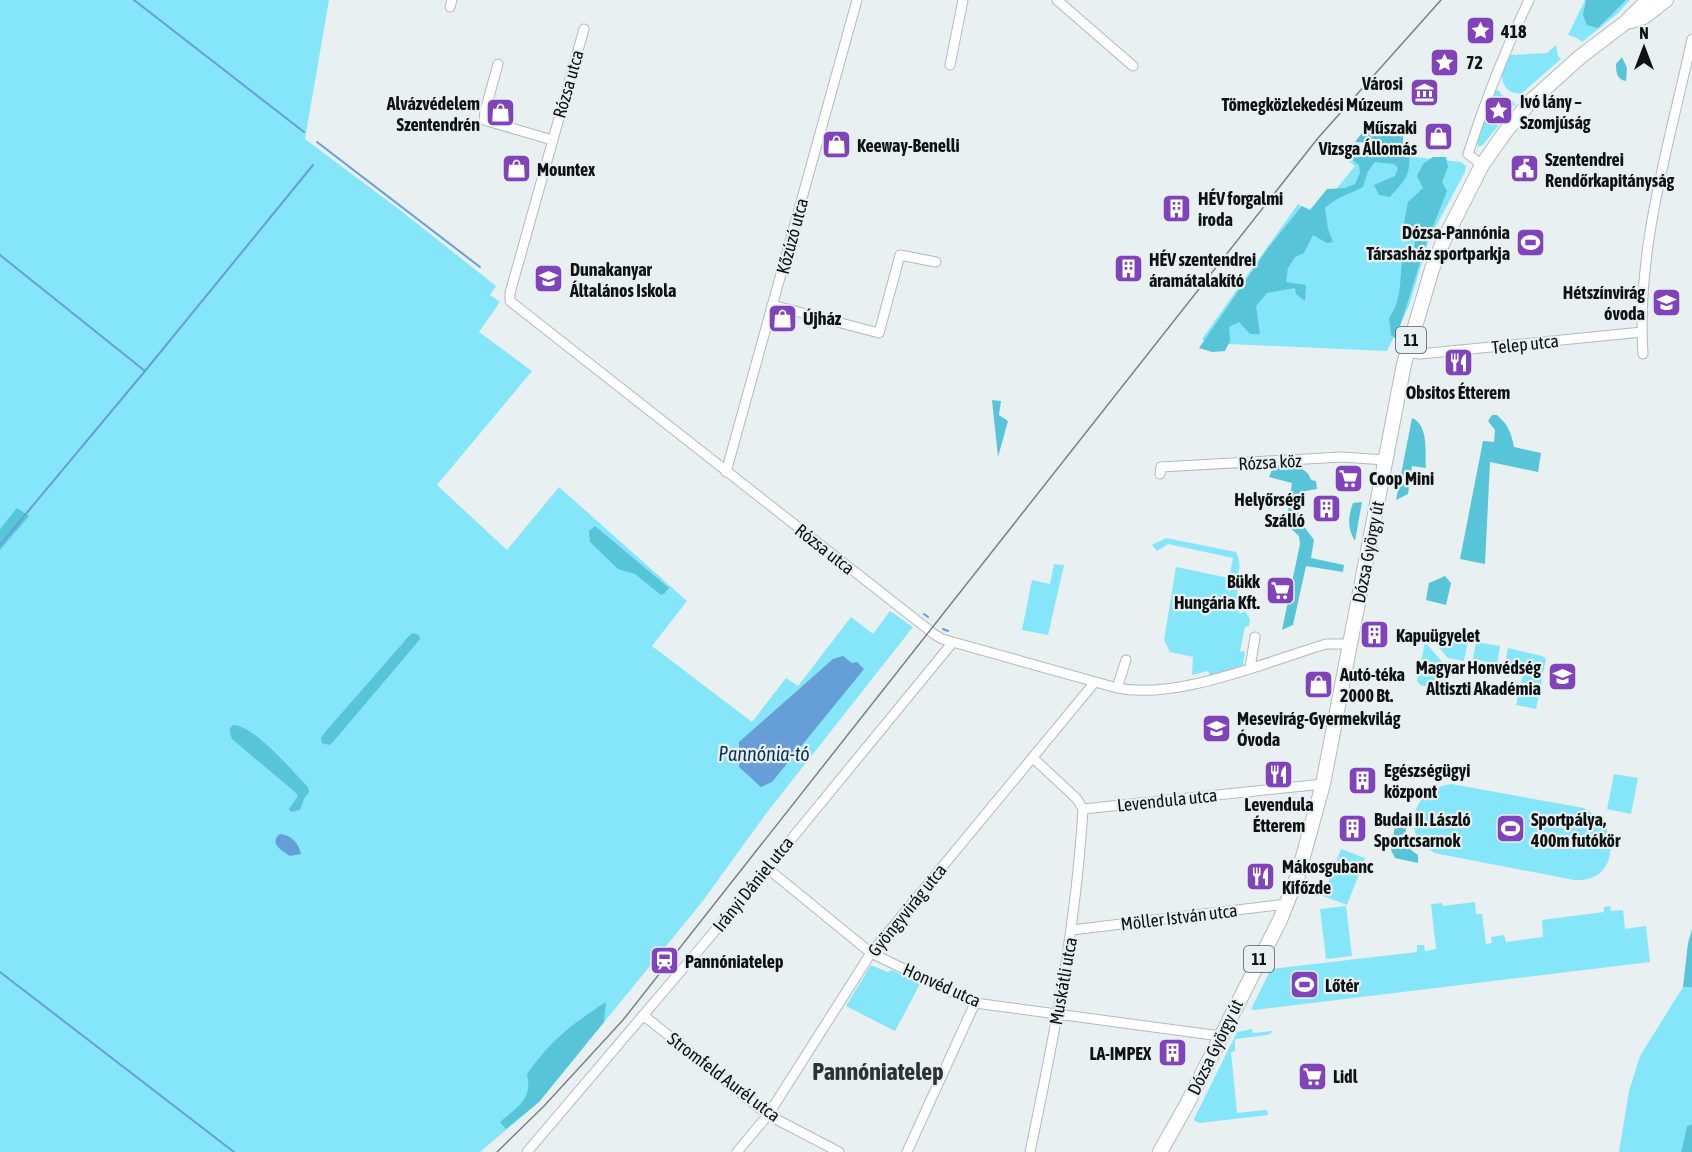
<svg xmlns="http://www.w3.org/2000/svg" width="1692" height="1152" font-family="'Asap Condensed',sans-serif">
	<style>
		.green { fill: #85e6f9 }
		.forest { fill: #58c4d8 }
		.water { fill: #669fd7 }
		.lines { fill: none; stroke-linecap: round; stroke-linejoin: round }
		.stream { stroke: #669fd7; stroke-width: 2 }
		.street-casing { stroke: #b3babc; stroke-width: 11 }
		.primary-casing { stroke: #b3babc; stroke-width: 16 }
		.street { stroke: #fff; stroke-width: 9 }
		.primary { stroke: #fff; stroke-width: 14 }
		.tram { stroke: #7c8182; stroke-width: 1.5 }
		.labels { text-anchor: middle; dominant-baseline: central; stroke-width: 4.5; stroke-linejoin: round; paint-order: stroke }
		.shield { fill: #e8f0f1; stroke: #505556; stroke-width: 1.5 }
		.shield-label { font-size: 16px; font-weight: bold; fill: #0f1213 }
		.poi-label { font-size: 18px; font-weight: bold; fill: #0f1213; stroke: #e8f0f1; text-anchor: start }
		.street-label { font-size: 18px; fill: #0f1213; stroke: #e8f0f1 }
		.water-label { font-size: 20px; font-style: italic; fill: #09355a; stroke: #e8f0f1 }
		.district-label { font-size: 24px; font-weight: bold; fill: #2d3334; stroke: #e8f0f1 }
	</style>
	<rect width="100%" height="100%" fill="#e8f0f1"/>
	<path class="green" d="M0,0H329L305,139L400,210L496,286L490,295L500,302L479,332L532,371L437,485L507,550L559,487L687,601L652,646L752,722L786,678L798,686L851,617L873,634L890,611L913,627L768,811L702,902L539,1102L480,1152H0Z
		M1585,0H1630L1617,14L1582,42L1577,38L1568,35Z
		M1556,45L1558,56L1561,59L1522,93C1499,96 1497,68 1510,55L1547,53Z
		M1494,90L1499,91L1502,95L1513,101L1515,104L1483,145L1478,147L1477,141L1490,97Z
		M1341,152H1368L1461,162L1466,166L1465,172L1429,239L1409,306L1387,351L1207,343L1202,339L1298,204L1315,215L1355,166L1340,154Z
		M1166,538L1236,552C1246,572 1230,579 1240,600L1234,603L1240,614L1245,611L1250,619L1249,626L1245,627L1240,651L1245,652L1243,665L1210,675L1208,671L1192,675L1193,657L1170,652L1164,640L1176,567L1229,578L1233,558L1168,544L1157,551L1152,545Z
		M1054,564L1064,565L1048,635L1022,630L1032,580L1050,584Z
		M1434,634L1468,640L1464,661L1448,658L1429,636Z
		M1425,642L1445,665L1440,690L1420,685L1417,681Z
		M1476,642L1500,646L1497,664L1473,659Z
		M1508,648L1542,656L1546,659L1536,709L1516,705L1523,675L1504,670Z
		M1614,774L1638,778L1631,814L1607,809Z
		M1451,784L1584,808C1591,813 1598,816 1603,823C1616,841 1613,873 1588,879C1584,880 1578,880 1574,880L1434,853C1427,847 1418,841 1415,832C1408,807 1428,787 1451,784Z
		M1341,849L1365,858L1347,905L1323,896Z
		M1475,902L1476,914H1482L1486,944L1492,943L1491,937L1504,935L1506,942L1543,937L1542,920L1604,912V907L1610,906L1611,911L1623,910L1625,929L1646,926L1650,962L1279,1007L1254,1010L1251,1009L1271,969L1417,952V945H1424L1425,951L1436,949L1431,904L1442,903L1443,906Z
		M1346,906L1352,956L1326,959L1320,909Z
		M871,965L887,972L892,970L920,984L895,1031L846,1006Z
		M1683,987H1692V1124L1687,1126L1681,1152H1619L1629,1091L1640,1056Z
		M1252,1029L1253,1033L1273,1031L1268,1035L1235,1039V1051L1231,1052L1237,1113L1264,1110H1267L1268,1115L1200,1123L1195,1121L1194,1119L1237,1032Z"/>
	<path class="forest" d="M1586,0H1626L1598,28L1587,25L1583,15Z
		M1622,57L1627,68L1626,81C1617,80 1616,72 1616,64Z
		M1396,123L1403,131V145L1355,142L1368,125Z
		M1351,150L1367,155L1409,154C1411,176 1404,181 1390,197L1379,195L1374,185L1395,176L1398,168L1394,164L1375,162L1368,171L1363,187C1348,195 1338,196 1325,208L1328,229L1333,242L1327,243L1313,235L1304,253L1295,257L1288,268L1286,282L1306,285L1305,301L1296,294L1295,288L1267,293L1256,306L1260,334H1250L1239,322L1229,327L1230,341L1225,351L1212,352L1199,348L1268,248L1302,206L1310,210L1327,189L1345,188L1355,184L1360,173L1359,165L1345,154Z
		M1433,157H1446L1448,167L1442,182L1447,191L1426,244L1396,339L1391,335L1389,318C1403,299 1399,277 1403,255L1414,252L1415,240L1403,228L1408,202L1423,188L1417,176L1423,164Z
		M992,400L1001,401L999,415L1008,421L998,457Z
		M1492,415H1497C1508,425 1511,432 1514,447L1541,453L1538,472L1490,462L1485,564L1460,559L1483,441L1494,442L1495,430L1488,421Z
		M1412,418C1429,425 1425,453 1426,468L1412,466L1408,494L1396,500Z
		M1288,464C1298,467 1308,469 1311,480L1316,481L1317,489L1300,492L1298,518L1314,540L1311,558L1344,565L1343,572L1306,566L1293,625L1282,630L1300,544L1299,536L1286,524L1292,483L1269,477L1273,467Z
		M1362,502L1355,541C1347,528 1348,517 1353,503Z
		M17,508L29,516L0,550V529Z
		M595,526L669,588L664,594L661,595L635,574L618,569L590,542L589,531Z
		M1445,576L1451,583L1446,605L1426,600L1429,583Z
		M413,633L419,635L420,639L416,644L333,742L329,745L322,743L321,738L326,731L409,636Z
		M233,725C254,725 293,772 308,787L309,792L304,799L300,810L291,812L289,809L298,796L295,792L232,739L230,733V728Z
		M1396,819L1406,828C1404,841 1406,848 1418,855V863L1395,858L1391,850Z
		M1692,929V987H1683L1688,943Z
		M606,1002L604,1022L539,1102L506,1129L500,1122C517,1107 533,1100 527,1074C551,1040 572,1024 606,1002Z
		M1692,1124V1152H1681L1687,1126Z"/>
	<path class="water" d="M843,656L852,663L857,662L864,669L772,782L761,787L739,767V742L833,659Z
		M280,834C291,835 299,843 301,854L290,856C282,851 268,843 280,834Z"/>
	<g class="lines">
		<path class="stream" d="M134,0L304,132
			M317,142L480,267
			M0,255L145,371
			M0,545L145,371L313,165
			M924,614L928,617
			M943,629L948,631
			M0,972L234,1152"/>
		<defs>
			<path id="street" d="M1057,0L1133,66
				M450,7L452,0
				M584,29L510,293V301L934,634L942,639L1117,688C1178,700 1266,662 1326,644H1349
				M498,64L485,111L484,120L552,140
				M950,65L963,0
				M1482,165L1468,154C1485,101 1505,50 1529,0
				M772,305L879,333L900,255L936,262
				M1407,352L1420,354L1642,332
				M1643,354C1636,247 1670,142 1692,39
				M726,472L857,0
				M1160,474L1161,467L1342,457L1385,460
				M1250,668L1255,637
				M1117,688L1126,660
				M1033,758L1077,799L1083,809L1323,784
				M767,868L871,953L975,1003L1220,1036
				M1072,930L1286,904
				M643,1015L768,1115L839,1152
				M527,1152L748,892L953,642
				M737,1152L768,1115L871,953L1095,682
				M907,1152L975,1003
				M1030,1152C1054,1037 1076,927 1083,809"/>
			<path id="primary" d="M1631,21L1644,17L1666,0
				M1160,1152L1186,1106L1280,920L1298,875L1323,784L1404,364L1432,269L1444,240L1482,165L1506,131L1531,101L1580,57L1626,22L1648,0"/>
		</defs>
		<use href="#street" class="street-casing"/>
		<use href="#primary" class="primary-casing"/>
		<use href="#street" class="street"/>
		<use href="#primary" class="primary"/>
		<path class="tram" d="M497,1152L544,1106L623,1020L1318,138L1441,0"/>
	</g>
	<defs>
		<symbol id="sight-square" viewBox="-11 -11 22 22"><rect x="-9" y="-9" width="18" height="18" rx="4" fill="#8043b9" stroke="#e8f0f1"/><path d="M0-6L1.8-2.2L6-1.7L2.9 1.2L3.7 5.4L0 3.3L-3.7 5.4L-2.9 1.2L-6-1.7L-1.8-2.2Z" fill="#fff"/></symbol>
		<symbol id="museum-square" viewBox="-11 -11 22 22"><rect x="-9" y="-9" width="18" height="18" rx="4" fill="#8043b9" stroke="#e8f0f1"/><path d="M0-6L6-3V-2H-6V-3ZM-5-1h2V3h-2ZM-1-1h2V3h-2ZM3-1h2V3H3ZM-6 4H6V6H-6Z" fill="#fff"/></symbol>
		<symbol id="shop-square" viewBox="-11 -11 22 22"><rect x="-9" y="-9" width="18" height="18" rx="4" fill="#8043b9" stroke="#e8f0f1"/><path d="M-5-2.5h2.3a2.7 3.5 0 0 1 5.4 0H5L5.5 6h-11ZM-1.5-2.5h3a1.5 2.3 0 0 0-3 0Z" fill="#fff"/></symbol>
		<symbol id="civic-square" viewBox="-11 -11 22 22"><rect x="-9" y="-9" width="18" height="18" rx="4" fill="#8043b9" stroke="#e8f0f1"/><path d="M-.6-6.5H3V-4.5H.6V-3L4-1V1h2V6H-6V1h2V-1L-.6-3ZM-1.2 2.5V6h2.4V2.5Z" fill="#fff"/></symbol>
		<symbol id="building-square" viewBox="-11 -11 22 22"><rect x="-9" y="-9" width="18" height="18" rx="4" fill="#8043b9" stroke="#e8f0f1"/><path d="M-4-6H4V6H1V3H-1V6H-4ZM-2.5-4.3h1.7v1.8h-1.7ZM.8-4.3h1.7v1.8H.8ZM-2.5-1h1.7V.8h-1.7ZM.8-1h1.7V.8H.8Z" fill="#fff"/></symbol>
		<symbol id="stadium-square" viewBox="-11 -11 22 22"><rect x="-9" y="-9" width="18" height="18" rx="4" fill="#8043b9" stroke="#e8f0f1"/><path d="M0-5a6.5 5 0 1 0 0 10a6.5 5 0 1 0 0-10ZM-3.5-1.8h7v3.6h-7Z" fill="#fff"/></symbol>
		<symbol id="school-square" viewBox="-11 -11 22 22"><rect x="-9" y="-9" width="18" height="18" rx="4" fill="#8043b9" stroke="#e8f0f1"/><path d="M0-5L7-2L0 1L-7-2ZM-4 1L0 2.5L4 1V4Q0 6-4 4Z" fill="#fff"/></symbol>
		<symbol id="restaurant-square" viewBox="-11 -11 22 22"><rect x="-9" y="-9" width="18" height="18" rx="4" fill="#8043b9" stroke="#e8f0f1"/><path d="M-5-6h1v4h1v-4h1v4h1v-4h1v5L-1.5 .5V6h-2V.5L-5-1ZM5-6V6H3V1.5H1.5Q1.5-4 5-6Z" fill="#fff"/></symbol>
		<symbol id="supermarket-square" viewBox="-11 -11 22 22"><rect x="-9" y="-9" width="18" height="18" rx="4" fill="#8043b9" stroke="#e8f0f1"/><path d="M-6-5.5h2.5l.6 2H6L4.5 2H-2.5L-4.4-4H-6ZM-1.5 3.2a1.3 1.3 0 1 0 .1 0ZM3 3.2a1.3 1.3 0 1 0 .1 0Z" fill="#fff"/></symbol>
		<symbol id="station-square" viewBox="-11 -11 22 22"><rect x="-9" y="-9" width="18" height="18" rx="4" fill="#8043b9" stroke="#e8f0f1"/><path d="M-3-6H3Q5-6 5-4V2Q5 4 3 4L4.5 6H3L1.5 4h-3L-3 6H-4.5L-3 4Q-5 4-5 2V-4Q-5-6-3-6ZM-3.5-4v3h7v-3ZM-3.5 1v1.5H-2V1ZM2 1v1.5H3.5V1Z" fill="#fff"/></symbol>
	</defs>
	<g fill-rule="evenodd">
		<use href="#sight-square" x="1464" y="14" width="33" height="33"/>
		<use href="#sight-square" x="1428" y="46" width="33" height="33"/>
		<use href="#museum-square" x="1408" y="76" width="33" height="33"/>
		<use href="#sight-square" x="1482" y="94" width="33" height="33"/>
		<use href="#shop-square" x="484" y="96" width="33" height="33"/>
		<use href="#shop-square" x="1422" y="120" width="33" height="33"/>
		<use href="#shop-square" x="820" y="128" width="33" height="33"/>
		<use href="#shop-square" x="500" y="152" width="33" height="33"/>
		<use href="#civic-square" x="1508" y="152" width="33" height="33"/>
		<use href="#building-square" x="1160" y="192" width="33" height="33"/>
		<use href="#stadium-square" x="1514" y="226" width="33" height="33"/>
		<use href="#building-square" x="1112" y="252" width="33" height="33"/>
		<use href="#school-square" x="532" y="262" width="33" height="33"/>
		<use href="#school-square" x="1650" y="286" width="33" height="33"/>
		<use href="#shop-square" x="766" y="302" width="33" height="33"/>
		<use href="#restaurant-square" x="1442" y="346" width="33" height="33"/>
		<use href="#supermarket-square" x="1332" y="462" width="33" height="33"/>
		<use href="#building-square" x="1310" y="492" width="33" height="33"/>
		<use href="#supermarket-square" x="1264" y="574" width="33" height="33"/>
		<use href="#building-square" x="1358" y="618" width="33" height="33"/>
		<use href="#school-square" x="1546" y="660" width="33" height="33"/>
		<use href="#shop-square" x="1302" y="668" width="33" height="33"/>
		<use href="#school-square" x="1200" y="712" width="33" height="33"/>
		<use href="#restaurant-square" x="1262" y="758" width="33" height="33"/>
		<use href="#building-square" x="1346" y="764" width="33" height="33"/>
		<use href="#building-square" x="1336" y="812" width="33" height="33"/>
		<use href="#stadium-square" x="1494" y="812" width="33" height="33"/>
		<use href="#restaurant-square" x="1244" y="860" width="33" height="33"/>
		<use href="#station-square" x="648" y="944" width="33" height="33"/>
		<use href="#stadium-square" x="1288" y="968" width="33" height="33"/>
		<use href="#building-square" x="1156" y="1036" width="33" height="33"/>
		<use href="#supermarket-square" x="1296" y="1060" width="33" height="33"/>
	</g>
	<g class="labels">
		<g class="shield">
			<rect x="1396" y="327" width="30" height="26" rx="4.5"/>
			<rect x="1244" y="946" width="30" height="26" rx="4.5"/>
		</g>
		<g class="shield-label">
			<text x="1411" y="340">11</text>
			<text x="1259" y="959">11</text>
		</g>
		<g class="poi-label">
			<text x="1501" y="31">418</text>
			<text x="1466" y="62">72</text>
			<text x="1403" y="83" text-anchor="end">Városi<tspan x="1403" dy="21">Tömegközlekedési Múzeum</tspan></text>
			<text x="1520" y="101">Ivó lány –<tspan x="1520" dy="21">Szomjúság</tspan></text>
			<text x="480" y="103" text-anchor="end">Alvázvédelem<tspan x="480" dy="21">Szentendrén</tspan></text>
			<text x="1417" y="127" text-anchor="end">Műszaki<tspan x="1417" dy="21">Vizsga Állomás</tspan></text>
			<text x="857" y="145">Keeway-Benelli</text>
			<text x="1545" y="159">Szentendrei<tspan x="1545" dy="21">Rendőrkapitányság</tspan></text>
			<text x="537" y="169">Mountex</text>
			<text x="1198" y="198">HÉV forgalmi<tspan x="1198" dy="21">iroda</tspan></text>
			<text x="1510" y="232" text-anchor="end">Dózsa-Pannónia<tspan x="1510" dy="21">Társasház sportparkja</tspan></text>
			<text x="1149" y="259">HÉV szentendrei<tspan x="1149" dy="21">áramátalakító</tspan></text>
			<text x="570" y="269">Dunakanyar<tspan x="570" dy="21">Általános Iskola</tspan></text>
			<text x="1645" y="292" text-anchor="end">Hétszínvirág<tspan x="1645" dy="21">óvoda</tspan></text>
			<text x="803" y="318">Újház</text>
			<text x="1458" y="392" text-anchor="middle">Obsitos Étterem</text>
			<text x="1369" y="478">Coop Mini</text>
			<text x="1305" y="499" text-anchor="end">Helyőrségi<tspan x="1305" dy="21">Szálló</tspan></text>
			<text x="1260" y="581" text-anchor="end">Bükk<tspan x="1260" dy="21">Hungária Kft.</tspan></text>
			<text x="1396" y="635">Kapuügyelet</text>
			<text x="1541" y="667" text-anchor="end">Magyar Honvédség<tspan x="1541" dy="21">Altiszti Akadémia</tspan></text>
			<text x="1340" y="674">Autó-téka<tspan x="1340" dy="21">2000 Bt.</tspan></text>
			<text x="1237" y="718">Mesevirág-Gyermekvilág<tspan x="1237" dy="21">Óvoda</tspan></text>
			<text x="1384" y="770">Egészségügyi<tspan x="1384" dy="21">központ</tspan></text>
			<text x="1279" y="804" text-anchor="middle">Levendula<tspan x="1279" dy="21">Étterem</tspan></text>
			<text x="1374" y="819">Budai II. László<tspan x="1374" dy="21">Sportcsarnok</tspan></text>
			<text x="1531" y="819">Sportpálya,<tspan x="1531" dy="21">400m futókör</tspan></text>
			<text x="1282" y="866">Mákosgubanc<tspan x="1282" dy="21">Kifőzde</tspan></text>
			<text x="685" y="961">Pannóniatelep</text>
			<text x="1325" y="985">Lőtér</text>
			<text x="1151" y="1053" text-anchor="end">LA-IMPEX</text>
			<text x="1333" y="1076">Lidl</text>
		</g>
		<g class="street-label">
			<text transform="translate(568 84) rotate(-74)">Rózsa utca</text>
			<text transform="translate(792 236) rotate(-75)">Kőzúzó utca</text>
			<text transform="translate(1525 344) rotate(-6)">Telep utca</text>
			<text transform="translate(1270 462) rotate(-3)">Rózsa köz</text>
			<text transform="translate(825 549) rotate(38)">Rózsa utca</text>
			<text transform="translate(1368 552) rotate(-79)">Dózsa György út</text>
			<text transform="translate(1167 800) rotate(-6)">Levendula utca</text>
			<text transform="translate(753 884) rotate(-51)">Irányi Dániel utca</text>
			<text transform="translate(907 910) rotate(-51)">Gyöngyvirág utca</text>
			<text transform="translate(1179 917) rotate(-7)">Möller István utca</text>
			<text transform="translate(1063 981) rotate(-80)">Muskátli utca</text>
			<text transform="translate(942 985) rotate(24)">Honvéd utca</text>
			<text transform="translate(1215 1047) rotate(-64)">Dózsa György út</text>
			<text transform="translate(724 1077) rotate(37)">Stromfeld Aurél utca</text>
		</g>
		<g class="water-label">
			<text x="764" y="753">Pannónia-tó</text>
		</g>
		<g class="district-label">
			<text x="878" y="1071">Pannóniatelep</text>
		</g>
	</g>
	<g transform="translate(1644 48)" stroke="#e8f0f1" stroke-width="4.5" paint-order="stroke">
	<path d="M0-4.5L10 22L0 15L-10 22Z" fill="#0f1213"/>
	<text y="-9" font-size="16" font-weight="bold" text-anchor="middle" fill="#0f1213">N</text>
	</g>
</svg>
